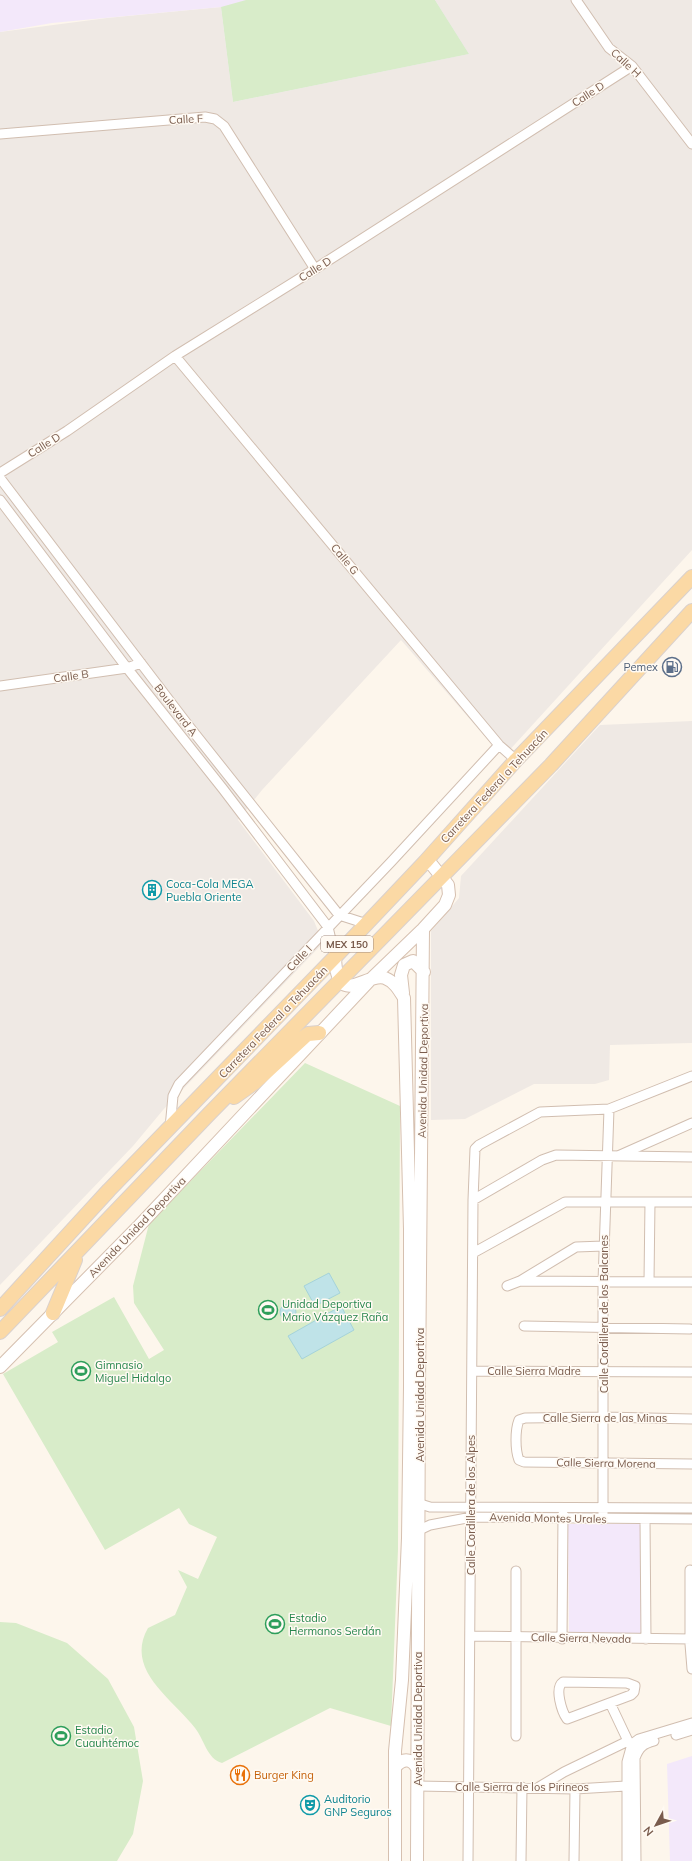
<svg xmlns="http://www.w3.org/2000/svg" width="692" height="1861" font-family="Mulish,sans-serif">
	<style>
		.industrial { fill: #efe9e4 }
		.education { fill: #f3e8fa }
		.green { fill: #d8ecc9 }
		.water { fill: #bfe3e8; stroke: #a5d3da }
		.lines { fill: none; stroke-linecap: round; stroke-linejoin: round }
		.street-casing { stroke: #d1beb0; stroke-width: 11 }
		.secondary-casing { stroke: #d6c0b0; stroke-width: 14 }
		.primary-casing { stroke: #dad1cd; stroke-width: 16 }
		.street { stroke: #fff; stroke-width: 9 }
		.secondary { stroke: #fff; stroke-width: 12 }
		.primary { stroke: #fbd9a5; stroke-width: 14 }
		.labels { text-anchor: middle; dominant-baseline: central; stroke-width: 3; stroke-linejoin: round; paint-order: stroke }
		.shield { fill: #fffaf3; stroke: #a28b7f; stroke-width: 1 }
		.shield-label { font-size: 10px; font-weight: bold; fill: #7a5c4d }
		.street-label { font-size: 11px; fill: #7a5c4d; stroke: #fffaf3 }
		.service-label { font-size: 11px; fill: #4e5e75; stroke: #fffaf3; text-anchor: end }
		.culture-label { font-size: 11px; fill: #0d838f; stroke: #fffaf3; text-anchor: start }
		.leisure-label { font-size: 11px; fill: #27864d; stroke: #fffaf3; text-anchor: start }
		.food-label { font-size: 11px; fill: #c56008; stroke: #fffaf3; text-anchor: start }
	</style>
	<rect width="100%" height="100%" fill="#fdf6ec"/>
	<path class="industrial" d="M435,0H692V550L505,755L488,740L401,640L262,790L238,820L314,921L323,943L163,1110L133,1146L0,1285V32L107,18L221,7L233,102L468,54Z
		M692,721V1043L610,1045L609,1080L595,1084H534L465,1119L431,1120V931L459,898L461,876L600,725Z"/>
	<path class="education" d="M0,0H435L469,54L233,102L221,7L52,23L0,32Z
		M568,1524H642L643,1635H569Z
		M692,1756V1861H670L667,1764Z"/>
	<path class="green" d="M246,0H435L469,54L233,102L221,7Z
		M305,1063L400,1106L398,1549L391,1726L330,1708L222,1763C207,1759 204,1739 195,1728C173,1699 124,1670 148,1628L175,1615L187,1587L178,1570L198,1579L217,1537L189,1524L179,1508L105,1550L3,1374L58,1342L52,1332L114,1297L149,1359L164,1350L134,1303L133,1286L149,1224Z
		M0,1622L16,1623L67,1643L108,1679L134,1727L143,1781L133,1834L117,1861H0Z"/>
	<path class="water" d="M329,1273L340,1293L315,1306L304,1286Z
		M280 1312a8 8 0 1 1 16 0a8 8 0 1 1-16 0Z
		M341,1306L354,1330L302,1359L288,1336Z"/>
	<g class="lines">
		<defs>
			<path id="street" d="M576,0L609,48L632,66L692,144
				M0,134L205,117L215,119L224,126L315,269
				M175,356L499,745L516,760
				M0,473L67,431L175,356L315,269L632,66
				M0,478L188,725L339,915L367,924
				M0,500L127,668L223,789L328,927L335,957
				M0,686L127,668L141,663
				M170,1128L173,1096L179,1084L391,862L499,745
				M620,1155L692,1123
				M473,1200L542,1160L556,1155L692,1157
				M473,1253L565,1202H692
				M520,1281L576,1247L604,1246
				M649,1281L650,1202
				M507,1286L520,1281L692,1282
				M524,1326L690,1329
				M472,1371L692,1372
				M692,1419L604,1417L525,1418L519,1420C515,1430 515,1450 519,1460L524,1462L692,1464
				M414,1502L430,1507L692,1508
				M603,1519V1282L609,1109
				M645,1519L646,1639
				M413,1533L430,1525L472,1517L692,1519
				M690,1570V1644L692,1669
				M470,1636L692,1639
				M562,1639L563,1514
				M563,1682L627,1683L635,1686L634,1692L631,1695L567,1719C562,1712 554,1688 563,1682Z
				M610,1703L628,1741L633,1745
				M676,1735L692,1730
				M516,1736V1571
				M418,1786L575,1789L626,1786
				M539,1787L564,1772L628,1741
				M468,1861L473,1200L475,1149L479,1145L540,1112L609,1109L692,1076
				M521,1861L522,1787
				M574,1861L575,1789
				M627,1861V1762L632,1744L639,1739L692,1723
				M636,1861L635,1758C639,1747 643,1744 654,1741"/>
			<path id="secondary" d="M335,957C337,1011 367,971 385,978C395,982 399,990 404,998L410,1229V1387L408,1538L402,1680L395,1751V1861
				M403,993L401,975L404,965L413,961L424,972
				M0,1367L138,1227L370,980L423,929L445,905L449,895L448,885L432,865L425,862
				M396,1766C404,1757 414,1759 418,1771
				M417,1861L419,1387L423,929"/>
			<path id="primary" d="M234,1097L254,1083L304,1037L308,1034L319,1033
				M0,1309L109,1190L335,957L425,862L516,760L692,577
				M53,1313L75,1260
				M0,1332L209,1114L551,765L692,611"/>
		</defs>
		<use href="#street" class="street-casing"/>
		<use href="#secondary" class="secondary-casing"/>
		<use href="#primary" class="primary-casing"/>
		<use href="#street" class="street"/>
		<use href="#secondary" class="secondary"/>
		<use href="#primary" class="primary"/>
	</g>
	<defs>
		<symbol id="fuel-ring" viewBox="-11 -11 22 22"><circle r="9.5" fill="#fffaf3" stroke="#5c6f8a" stroke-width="1.5"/><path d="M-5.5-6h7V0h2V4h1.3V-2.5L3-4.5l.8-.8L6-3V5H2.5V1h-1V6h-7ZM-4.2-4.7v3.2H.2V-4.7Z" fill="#5c6f8a"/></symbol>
		<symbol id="building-ring" viewBox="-11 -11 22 22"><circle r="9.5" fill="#fffaf3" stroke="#0f9aa8" stroke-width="1.5"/><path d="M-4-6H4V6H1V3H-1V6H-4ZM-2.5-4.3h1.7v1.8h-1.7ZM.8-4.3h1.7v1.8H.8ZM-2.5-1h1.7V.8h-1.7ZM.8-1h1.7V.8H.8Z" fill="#0f9aa8"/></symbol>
		<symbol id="stadium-ring" viewBox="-11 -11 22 22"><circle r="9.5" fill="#fffaf3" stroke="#2e9e5b" stroke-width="1.5"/><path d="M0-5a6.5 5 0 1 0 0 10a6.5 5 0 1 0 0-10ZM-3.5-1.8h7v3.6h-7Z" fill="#2e9e5b"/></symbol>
		<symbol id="restaurant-ring" viewBox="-11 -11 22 22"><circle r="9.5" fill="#fffaf3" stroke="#e8710a" stroke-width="1.5"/><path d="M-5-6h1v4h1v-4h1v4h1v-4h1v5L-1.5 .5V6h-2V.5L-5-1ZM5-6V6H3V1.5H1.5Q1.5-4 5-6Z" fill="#e8710a"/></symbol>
		<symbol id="theatre-ring" viewBox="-11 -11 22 22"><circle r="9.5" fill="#fffaf3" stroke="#0f9aa8" stroke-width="1.5"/><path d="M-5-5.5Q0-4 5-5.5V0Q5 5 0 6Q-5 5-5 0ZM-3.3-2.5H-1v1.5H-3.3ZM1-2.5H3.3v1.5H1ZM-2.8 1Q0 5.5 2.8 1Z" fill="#0f9aa8"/></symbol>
	</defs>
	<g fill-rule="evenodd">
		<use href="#fuel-ring" x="661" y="656" width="22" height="22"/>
		<use href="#building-ring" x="141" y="879" width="22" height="22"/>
		<use href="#stadium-ring" x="257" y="1299" width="22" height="22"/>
		<use href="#stadium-ring" x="70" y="1360" width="22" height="22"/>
		<use href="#stadium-ring" x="264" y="1613" width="22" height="22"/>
		<use href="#stadium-ring" x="50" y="1725" width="22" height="22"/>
		<use href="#restaurant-ring" x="229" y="1764" width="22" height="22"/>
		<use href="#theatre-ring" x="299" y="1794" width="22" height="22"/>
	</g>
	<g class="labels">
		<rect class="shield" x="321" y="936" width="52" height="16" rx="3"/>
		<g class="shield-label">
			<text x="347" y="944">MEX 150</text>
		</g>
		<g class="street-label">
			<text transform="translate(626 63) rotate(43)">Calle H</text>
			<text transform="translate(588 94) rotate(-33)">Calle D</text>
			<text transform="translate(186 119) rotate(-3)">Calle F</text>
			<text transform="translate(315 269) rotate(-32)">Calle D</text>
			<text transform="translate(44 445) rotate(-32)">Calle D</text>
			<text transform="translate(345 559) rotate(50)">Calle G</text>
			<text transform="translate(71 676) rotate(-8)">Calle B</text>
			<text transform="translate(176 710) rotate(52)">Boulevard A</text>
			<text transform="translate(494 786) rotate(-47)">Carretera Federal a Tehuacán</text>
			<text transform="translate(299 958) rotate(-46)">Calle I</text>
			<text transform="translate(273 1022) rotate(-46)">Carretera Federal a Tehuacán</text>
			<text transform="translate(423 1071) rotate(-89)">Avenida Unidad Deportiva</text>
			<text transform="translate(137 1227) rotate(-46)">Avenida Unidad Deportiva</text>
			<text transform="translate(604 1314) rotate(-90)">Calle Cordillera de los Balcanes</text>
			<text x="534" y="1371">Calle Sierra Madre</text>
			<text transform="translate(420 1395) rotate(-90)">Avenida Unidad Deportiva</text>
			<text x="605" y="1418">Calle Sierra de las Minas</text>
			<text transform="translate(606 1463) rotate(1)">Calle Sierra Morena</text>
			<text transform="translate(471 1505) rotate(-90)">Calle Cordillera de los Alpes</text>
			<text transform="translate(548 1518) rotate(1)">Avenida Montes Urales</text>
			<text transform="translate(581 1638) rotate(1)">Calle Sierra Nevada</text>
			<text transform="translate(418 1719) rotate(-90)">Avenida Unidad Deportiva</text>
			<text x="522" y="1787">Calle Sierra de los Pirineos</text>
		</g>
		<g class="service-label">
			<text x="658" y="667">Pemex</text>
		</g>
		<g class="culture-label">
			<text x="166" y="884">Coca-Cola MEGA<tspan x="166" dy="13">Puebla Oriente</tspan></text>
			<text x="324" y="1799">Auditorio<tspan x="324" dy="13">GNP Seguros</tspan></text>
		</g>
		<g class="leisure-label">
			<text x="282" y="1304">Unidad Deportiva<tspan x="282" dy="13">Mario Vázquez Raña</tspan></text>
			<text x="95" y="1365">Gimnasio<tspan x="95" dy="13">Miguel Hidalgo</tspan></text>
			<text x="289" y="1618">Estadio<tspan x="289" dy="13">Hermanos Serdán</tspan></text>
			<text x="75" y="1730">Estadio<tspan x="75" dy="13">Cuauhtémoc</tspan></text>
		</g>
		<g class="food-label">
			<text x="254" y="1775">Burger King</text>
		</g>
	</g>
	<g transform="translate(656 1825) rotate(230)" stroke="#fffaf3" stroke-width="3" paint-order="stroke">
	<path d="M0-3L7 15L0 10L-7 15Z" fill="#7a5c4d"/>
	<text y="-6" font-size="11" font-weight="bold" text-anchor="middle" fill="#7a5c4d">N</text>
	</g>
</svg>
